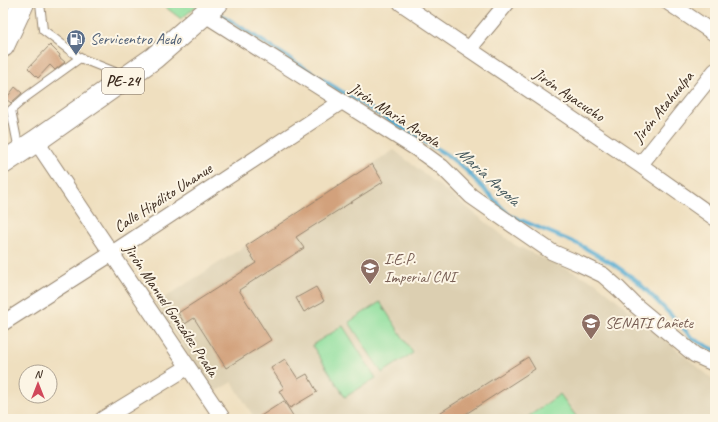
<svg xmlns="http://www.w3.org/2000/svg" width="718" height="422" font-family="Caveat,sans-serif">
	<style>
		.built { fill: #dccfb1 }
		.green { fill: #8fdf9e; stroke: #65845e }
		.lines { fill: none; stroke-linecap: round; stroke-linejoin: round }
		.stream { stroke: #56acd2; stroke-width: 4 }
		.building { fill: #d2a17b }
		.lane-casing { stroke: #95846e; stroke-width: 10 }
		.street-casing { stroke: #95846e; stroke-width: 17 }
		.highway-casing { stroke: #95846e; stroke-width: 24 }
		.lane { stroke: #fff; stroke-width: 8 }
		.street { stroke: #fff; stroke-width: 15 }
		.highway { stroke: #fff; stroke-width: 22 }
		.labels { text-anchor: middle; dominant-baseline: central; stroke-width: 4; stroke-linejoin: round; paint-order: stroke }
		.shield { fill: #fcf5e5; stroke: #75675a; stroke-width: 1 }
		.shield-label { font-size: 15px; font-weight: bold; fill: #3b2a1e }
		.service-label { font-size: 16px; fill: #4e5e75; stroke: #fcf5e5; text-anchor: start }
		.street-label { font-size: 16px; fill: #3b2a1e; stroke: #fcf5e5 }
		.education-label { font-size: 16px; fill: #785e54; stroke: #fcf5e5; text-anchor: start }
		.water-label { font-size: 17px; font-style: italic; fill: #44585d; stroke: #fcf5e5 }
	</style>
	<rect width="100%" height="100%" fill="#fcf5e5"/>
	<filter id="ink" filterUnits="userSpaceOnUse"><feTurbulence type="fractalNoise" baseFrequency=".025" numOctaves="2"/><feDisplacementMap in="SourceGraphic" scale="8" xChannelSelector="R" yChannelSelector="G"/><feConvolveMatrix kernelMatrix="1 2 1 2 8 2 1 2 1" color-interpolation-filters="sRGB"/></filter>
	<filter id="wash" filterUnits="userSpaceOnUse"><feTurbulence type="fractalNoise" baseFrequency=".012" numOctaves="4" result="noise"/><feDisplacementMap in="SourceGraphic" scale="16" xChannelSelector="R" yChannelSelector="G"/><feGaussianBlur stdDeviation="0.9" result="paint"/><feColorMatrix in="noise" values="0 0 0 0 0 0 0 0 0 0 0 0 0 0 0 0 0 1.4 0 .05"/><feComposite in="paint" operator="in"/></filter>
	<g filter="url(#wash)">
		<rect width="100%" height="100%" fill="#efdfbf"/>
		<path class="built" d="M394,150L515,245L595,282L715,381V419H255L232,382L216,391L211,390L155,304Z"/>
		<path class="green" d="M160,3H200L181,19Z
			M380,302L413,353L382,373L349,322Z
			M343,326L376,378L345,397L312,345Z
			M560,394L578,419H525Z"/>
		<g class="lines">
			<path class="stream" d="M217,12L339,90L447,155L465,169L509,215L580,245L613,264L636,280L674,318L693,339L715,350"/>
		</g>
		<g id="blocks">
			<path class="building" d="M50,45L60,55L59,57L65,62L55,70L50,65L38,78L28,68Z
				M15,87L22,93L11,103L6,99Z
				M372,164L383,182L296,237L304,248L239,290L271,340L226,368L194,318L185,324L178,313L256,263L246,246Z
				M316,287L324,301L304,312L296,298Z
				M528,357L535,369L458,419H430Z
				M285,359L298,379L307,374L317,392L290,408L279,391L284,388L271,368Z
				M284,401L295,419H256Z"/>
		</g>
	</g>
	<g filter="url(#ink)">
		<use href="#blocks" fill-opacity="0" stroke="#95846e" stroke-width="1"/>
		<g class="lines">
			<defs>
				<path id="lane" d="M40,3L43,30L80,58L125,76
					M19,150L11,110L26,97L80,58"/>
				<path id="street" d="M401,3L640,165L715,218
					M669,3L715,34
					M204,14L417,149L442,167L471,196L520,230L552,252L580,264L603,275L619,289L635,305L695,355L715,364
					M469,49L507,3
					M36,141L223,419
					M640,165L715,71
					M3,323L111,254L341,102
					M103,419L188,367"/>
				<path id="highway" d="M3,46L23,3
					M3,163L36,141L154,58L217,3"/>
			</defs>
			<use href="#lane" class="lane-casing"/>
			<use href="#street" class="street-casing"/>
			<use href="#highway" class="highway-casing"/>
			<use href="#lane" class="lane"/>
			<use href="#street" class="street"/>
			<use href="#highway" class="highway"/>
		</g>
	</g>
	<defs>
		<symbol id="fuel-pin" viewBox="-11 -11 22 30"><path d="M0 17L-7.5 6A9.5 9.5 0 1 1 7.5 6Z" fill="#5c6f8a" stroke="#fcf5e5"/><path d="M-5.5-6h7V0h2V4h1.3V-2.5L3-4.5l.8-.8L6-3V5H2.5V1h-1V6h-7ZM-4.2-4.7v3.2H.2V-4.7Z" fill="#fff"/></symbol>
		<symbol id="school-pin" viewBox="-11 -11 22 30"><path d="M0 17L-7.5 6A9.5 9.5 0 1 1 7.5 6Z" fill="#8d6e63" stroke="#fcf5e5"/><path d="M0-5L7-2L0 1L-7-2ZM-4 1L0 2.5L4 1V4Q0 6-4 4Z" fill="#fff"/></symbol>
		<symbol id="university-pin" viewBox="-11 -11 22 30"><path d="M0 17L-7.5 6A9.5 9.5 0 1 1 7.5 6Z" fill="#8d6e63" stroke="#fcf5e5"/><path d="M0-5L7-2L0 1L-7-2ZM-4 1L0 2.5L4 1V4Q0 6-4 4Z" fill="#fff"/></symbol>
	</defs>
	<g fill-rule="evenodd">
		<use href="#fuel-pin" x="65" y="28" width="22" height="30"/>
		<use href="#school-pin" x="359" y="257" width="22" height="30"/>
		<use href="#university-pin" x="580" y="312" width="22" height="30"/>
	</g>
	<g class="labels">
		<rect class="shield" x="102" y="68" width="42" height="26" rx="3"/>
		<g class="shield-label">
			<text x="123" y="81">PE-24</text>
		</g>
		<g class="service-label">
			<text x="90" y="39">Servicentro Aedo</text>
		</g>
		<g class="street-label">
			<text transform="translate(569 95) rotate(34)">Jirón Ayacucho</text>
			<text transform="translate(663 107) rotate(-51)">Jirón Atahualpa</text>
			<text transform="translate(395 115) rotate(33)">Jirón María Angola</text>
			<text transform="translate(163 198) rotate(-33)">Calle Hipólito Unanue</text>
			<text transform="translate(171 310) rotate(56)">Jirón Manuel González Prada</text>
		</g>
		<g class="education-label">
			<text x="384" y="259">I.E.P.<tspan x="384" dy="18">Imperial CNI</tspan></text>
			<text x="605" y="323">SENATI Cañete</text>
		</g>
		<g class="water-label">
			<text transform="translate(488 176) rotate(42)">María Angola</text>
		</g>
	</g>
	<rect width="718" height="422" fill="none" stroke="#fcf5e5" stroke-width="16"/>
	<g transform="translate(38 384)"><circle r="19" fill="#fcf5e5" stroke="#afa495"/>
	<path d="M0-3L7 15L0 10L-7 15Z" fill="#d1495b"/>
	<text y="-6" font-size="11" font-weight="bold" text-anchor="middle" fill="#3b2a1e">N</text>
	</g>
</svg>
